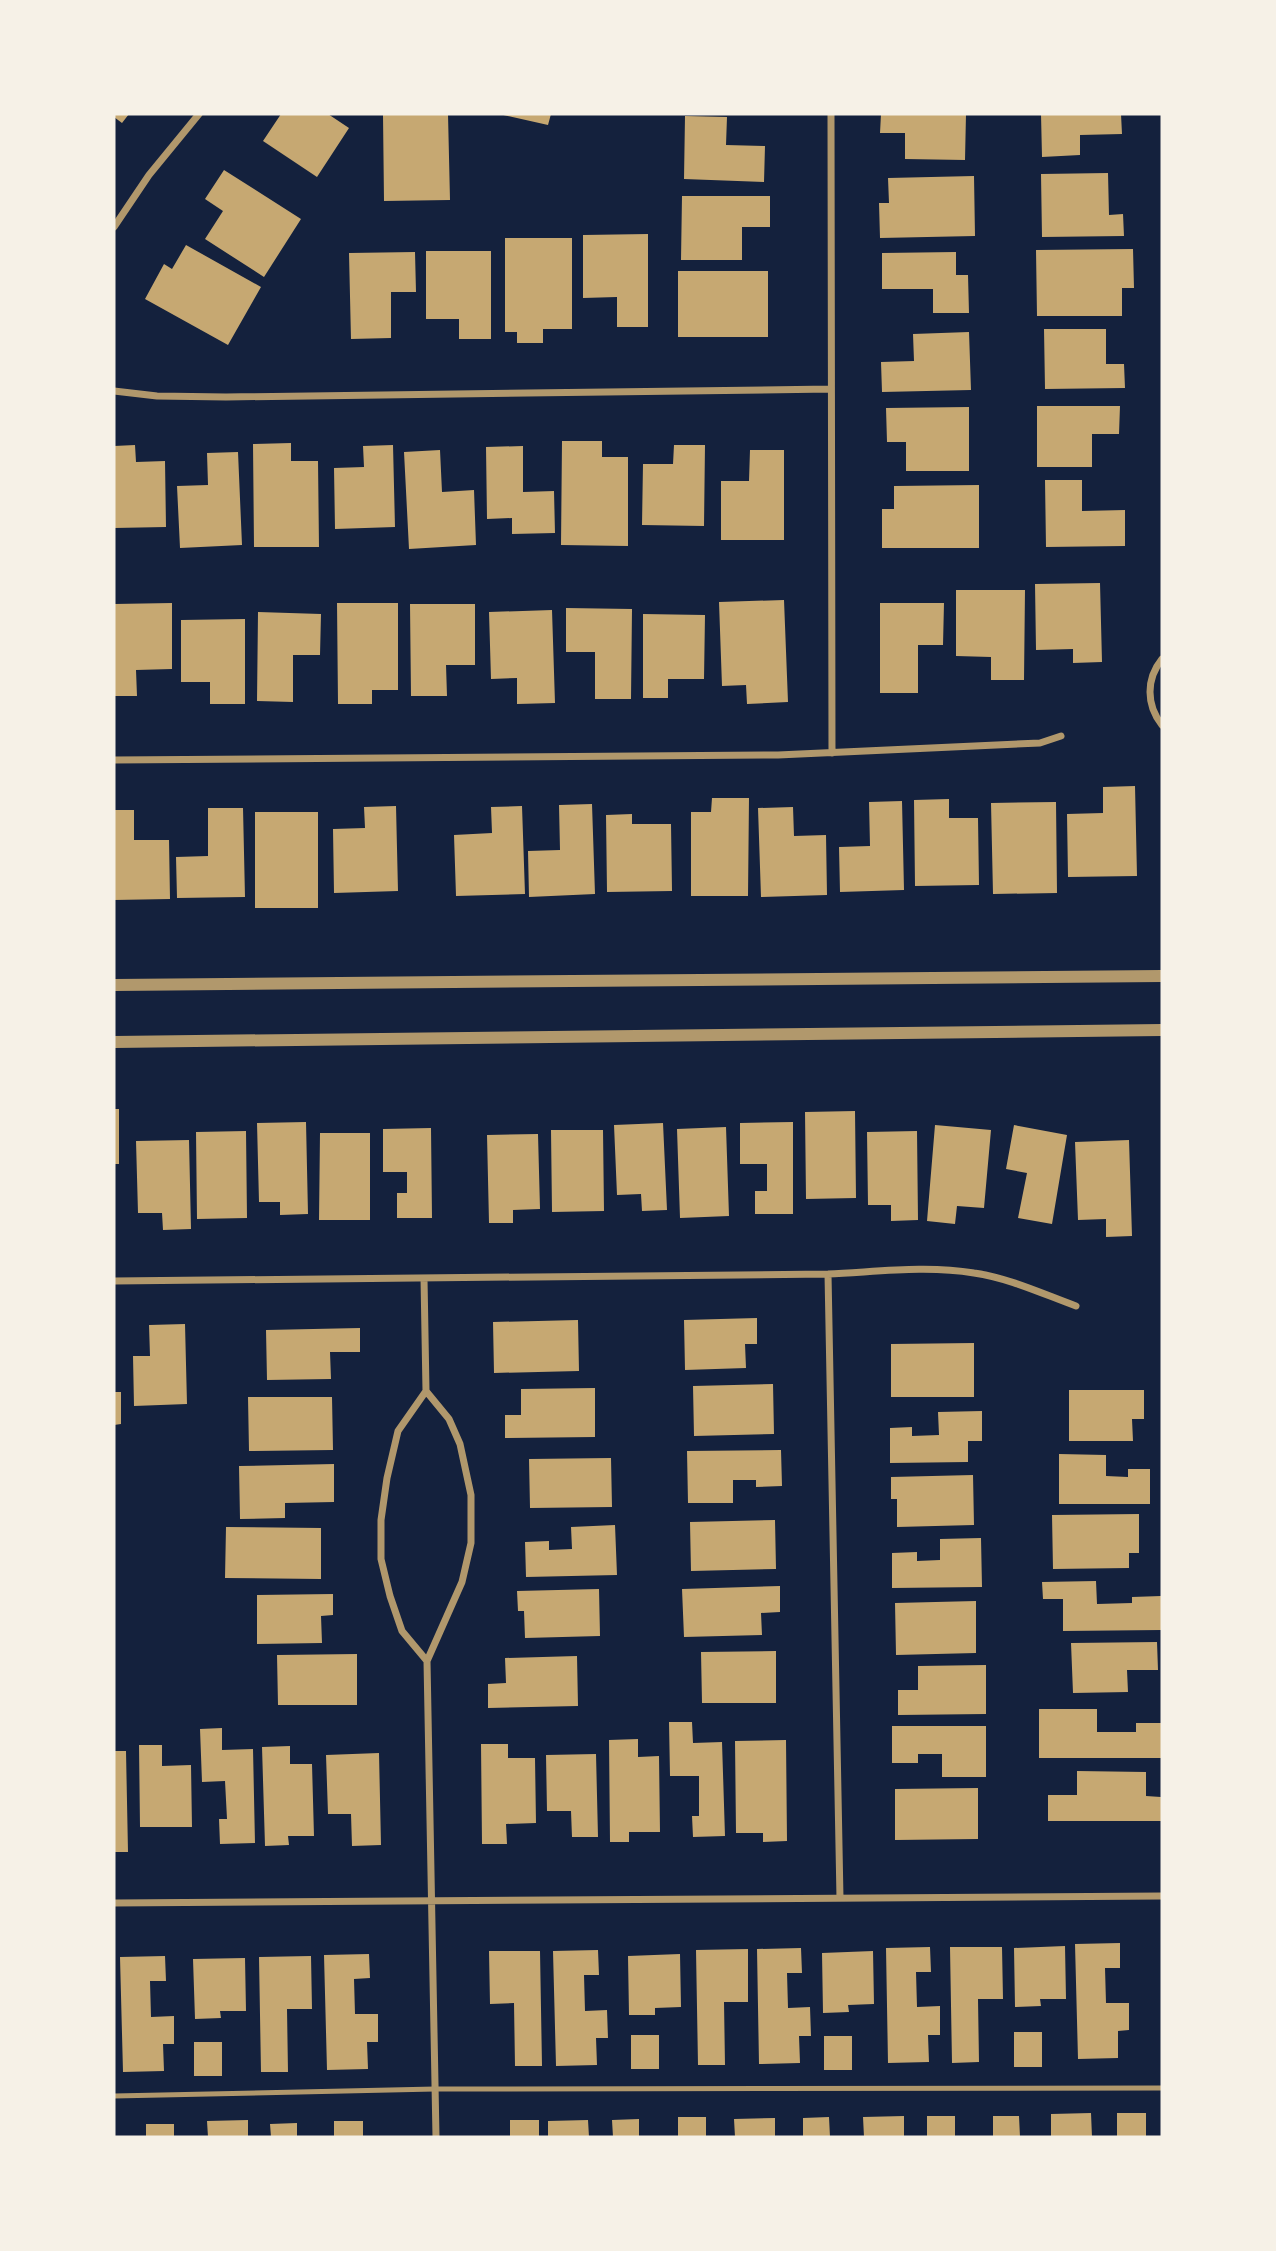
<svg xmlns="http://www.w3.org/2000/svg" width="1276" height="2251" font-family="'Space Grotesk',sans-serif">
	<style>
		.building { fill: #c6a872 }
		.lines { fill: none; stroke-linecap: round; stroke-linejoin: round }
		.service { stroke: #b1986c; stroke-width: 5 }
		.minor { stroke: #b1986c; stroke-width: 7 }
		.tertiary { stroke: #b1986c; stroke-width: 12 }
	</style>
	<rect width="100%" height="100%" fill="#14213d"/>
	<path class="building" d="M114,114H129L122,123L114,117Z
		M281,114H328L349,128L317,177L263,141Z
		M448,114L450,200L384,201L383,115Z
		M499,114H551L548,125Z
		M881,114H966L965,160L905,159V133H880Z
		M1041,114H1121L1122,134L1080,135V155L1042,157Z
		M685,116L727,117L726,145L765,146L764,182L684,179Z
		M224,170L301,219L264,277L205,239L223,211L205,199Z
		M1108,173L1109,215L1123,214L1124,236L1042,237L1041,174Z
		M974,176L975,236L880,238L879,203H889L888,178Z
		M682,196H770V227H742V260H681Z
		M648,234V327H617V297L583,298V235Z
		M505,238H572V329H543V343H517V332H505Z
		M186,245L261,287L228,345L145,299L164,264L172,269Z
		M1133,249L1134,288H1122V316H1037L1036,250Z
		M426,251H491V339H459V319H426Z
		M415,252L416,292H391V338L351,339L349,253Z
		M956,252V275H968L969,313H933V289H882V253Z
		M678,271H768V337H678Z
		M1044,329H1106V364H1124L1125,388L1045,389Z
		M969,332L971,390L882,392L881,362L914,361L913,334Z
		M1037,406H1120L1119,434H1092V467H1037Z
		M969,407V471H906V442H887L886,408Z
		M562,441H602V457H628V546L561,545Z
		M291,443V461H318L319,547H254L253,444Z
		M135,445L136,462L165,461L166,527L114,528V446Z
		M393,445L395,527L335,529L334,468L364,467L363,446Z
		M674,445H705L704,526L642,525L643,464H673Z
		M523,446V492L554,491L555,533L512,534V518L487,519L486,447Z
		M440,450L442,492L474,490L476,545L409,549L404,452Z
		M750,450H784V540H721V481H749Z
		M238,452L242,545L180,548L177,486L208,485L207,453Z
		M1045,480H1082V511L1125,510V546L1046,547Z
		M979,485V548H882V509H894V486Z
		M1100,583L1102,662L1073,663V649L1036,650L1035,584Z
		M956,590H1025L1024,680H991V657L956,656Z
		M784,600L788,702L747,704L746,685L722,686L719,602Z
		M172,603V669L136,670L137,696H114V604Z
		M337,603H398V690H372V704H338Z
		M880,603H944L943,645H918V693H880Z
		M410,604H475V665H446L447,696H411Z
		M566,608L632,609L631,699H595V652H566Z
		M552,610L555,703L517,704V678L491,679L489,612Z
		M258,612L321,614L320,655H293V702L257,701Z
		M643,614L705,615L704,679H668V698H643Z
		M245,619V704H210V682H181V620Z
		M1135,786L1137,876L1068,877L1067,814L1103,813V787Z
		M712,798H749L748,896H691V812H711Z
		M949,799V818H978L979,885L915,886L914,800Z
		M902,801L904,890L840,892L839,847L870,846L869,802Z
		M1056,802L1057,893L993,894L991,803Z
		M592,804L595,894L529,897L528,851L560,850L559,805Z
		M396,806L398,891L334,893L333,829L365,828L364,807Z
		M522,806L525,894L456,896L454,835L492,833L491,807Z
		M793,807L794,836L826,835L827,895L761,897L758,808Z
		M208,808H243L245,897L177,898L176,857L208,856Z
		M114,810H134V840H169L170,899L114,900Z
		M255,812H318V908H255Z
		M632,814V824H671L672,891L607,892L606,815Z
		M114,1109H119V1164H114Z
		M855,1111L856,1198L806,1199L805,1112Z
		M306,1122L308,1214L280,1215V1202H259L257,1123Z
		M793,1122V1214H755V1191H767V1164H740V1123Z
		M663,1123L667,1210L642,1211L641,1194L617,1195L614,1125Z
		M935,1125L991,1130L984,1208L957,1206L955,1224L927,1221Z
		M1014,1125L1067,1135L1052,1224L1018,1218L1027,1173L1006,1169Z
		M726,1127L729,1216L680,1218L677,1129Z
		M431,1128L432,1218H397V1193H407V1172H383V1129Z
		M551,1130H603L604,1211L552,1212Z
		M246,1131L247,1218L197,1219L196,1132Z
		M917,1131L918,1220L891,1221V1205H868L867,1132Z
		M320,1133H370V1220H319Z
		M538,1134L540,1209L513,1210V1223H489L487,1135Z
		M189,1140L191,1229L163,1230L162,1213H138L136,1141Z
		M1129,1140L1132,1236L1106,1237V1219L1078,1220L1075,1142Z
		M757,1318V1344H745L746,1368L685,1370L684,1320Z
		M578,1320L579,1371L494,1373L493,1322Z
		M185,1324L187,1404L134,1406L133,1356H150L149,1325Z
		M360,1328V1352H330L331,1379L267,1380L266,1330Z
		M974,1343V1397H891V1344Z
		M773,1384L774,1434L694,1436L693,1386Z
		M595,1388V1437L505,1438V1415H521V1389Z
		M1069,1390H1144V1419H1132L1133,1441H1069Z
		M114,1392H121V1424L114,1425Z
		M248,1397H332L333,1450L249,1451Z
		M982,1411V1441H968V1462L890,1463V1428L912,1427V1436L939,1435L938,1412Z
		M781,1450L782,1486L756,1487V1480H733V1503H688L687,1451Z
		M1059,1454L1106,1455V1476L1128,1477V1469H1150V1504H1059Z
		M611,1458L612,1507L530,1508L529,1459Z
		M334,1464V1502L285,1503V1518L240,1519L239,1466Z
		M973,1475L974,1525L897,1527V1499H891V1477Z
		M1139,1514V1553H1129V1568L1053,1569L1052,1515Z
		M775,1520L776,1569L691,1571L690,1522Z
		M615,1525L617,1575L526,1577L525,1542L549,1541V1550L572,1549L571,1527Z
		M226,1527L321,1528V1579L225,1578Z
		M981,1538L982,1587L892,1588V1553L917,1552V1561L940,1560V1539Z
		M1096,1581L1097,1604L1132,1603V1597L1161,1596L1162,1630L1063,1631V1599H1043L1042,1582Z
		M780,1586V1612L761,1613L762,1635L684,1637L682,1589Z
		M599,1589L600,1636L525,1638L524,1611H518L517,1591Z
		M333,1594V1615L321,1616L322,1643L257,1644V1595Z
		M976,1601V1653L896,1655L895,1603Z
		M1157,1642L1158,1670H1127L1128,1692L1073,1693L1071,1643Z
		M776,1651V1703H702L701,1652Z
		M357,1654V1705H278L277,1655Z
		M577,1656L578,1706L488,1708V1684L506,1683L505,1658Z
		M986,1665V1714L898,1715V1690H918V1666Z
		M1039,1709H1097V1732H1136V1723H1161V1758H1039Z
		M669,1722H692L693,1743L722,1742L725,1836L693,1837L692,1816H699V1776H670Z
		M892,1726H986V1777H942V1754H918V1763H892Z
		M222,1728V1750L253,1749L255,1843L220,1844L219,1819H227L225,1781L202,1782L200,1729Z
		M638,1739V1757L659,1756L660,1832H629V1842H610L609,1740Z
		M786,1740L787,1841L763,1842V1833H736L735,1741Z
		M481,1744H508V1758H535L536,1823L506,1824L507,1844H482Z
		M139,1745H162V1766L191,1765L192,1827H140Z
		M290,1746V1764H312L314,1836H288L289,1845L265,1846L262,1747Z
		M114,1751H126L128,1852H114Z
		M379,1753L381,1845L352,1846L351,1814H328L326,1755Z
		M596,1754L598,1837H572L571,1811H547L546,1755Z
		M1077,1771L1146,1772V1796L1161,1797V1821H1048V1795H1077Z
		M978,1788V1839L895,1840V1789Z
		M1120,1943V1968H1105L1106,2003H1129V2030L1118,2031V2058L1078,2059L1075,1944Z
		M1065,1946L1066,1999H1040L1041,2006L1015,2007L1014,1948Z
		M930,1947L931,1972H916L917,2007L940,2006V2035H928L929,2062L888,2063L886,1948Z
		M950,1947H1002L1003,1999H978L979,2062L952,2063Z
		M801,1948L802,1973H787L788,2008L810,2007L811,2036H799L800,2063L759,2064L757,1949Z
		M748,1949V2002H724L725,2065H698L696,1950Z
		M598,1950L599,1975H584L585,2011L607,2010L608,2038H596L597,2065L556,2066L553,1951Z
		M489,1951H540L542,2066H515L514,2003L490,2004Z
		M873,1951L874,2004L848,2005L849,2012L823,2013L822,1953Z
		M369,1954L370,1978L354,1979L355,2014H378V2042H367L368,2069L327,2070L324,1955Z
		M680,1954L681,2007L655,2008V2015H629L628,1956Z
		M165,1956L166,1981H150L151,2017L174,2016V2044H163L164,2071L123,2072L120,1957Z
		M311,1956L312,2009H287L288,2072H261L259,1957Z
		M245,1958L246,2011H220L221,2018L195,2019L193,1959Z
		M1014,2032H1042V2067H1014Z
		M631,2035H659V2069H631Z
		M824,2036H852V2070H824Z
		M194,2042H222V2076H194Z
		M1091,2113L1092,2137H1051V2114Z
		M1117,2113H1146V2137H1117Z
		M904,2116V2137H864L863,2117Z
		M927,2116H955V2137H927Z
		M993,2116H1019L1020,2137H993Z
		M678,2117H706V2137H678Z
		M829,2117L830,2137H803V2118Z
		M775,2118V2137H735L734,2119Z
		M639,2119V2137H613L612,2120Z
		M248,2120V2137H208L207,2121Z
		M510,2120H539V2137H510Z
		M588,2120L589,2137H548V2121Z
		M334,2121H363V2137H334Z
		M297,2123V2137H271L270,2124Z
		M146,2124H174V2137H146Z"/>
	<g class="lines">
		<path class="service" d="M114,2096L435,2089L1162,2088"/>
		<path class="minor" d="M831,114L832,753
			M114,227L149,175L199,114
			M114,391L157,396L226,397L831,389
			M1162,659C1146,679 1146,705 1162,725
			M114,760L778,755L1040,743L1061,736
			M828,1274L840,1898
			M424,1278L426,1391
			M114,1281L828,1274C876,1272 926,1265 974,1273C1009,1278 1043,1294 1076,1306
			M427,1661L402,1631L390,1596L381,1559V1520L387,1478L398,1431L426,1391L449,1419L460,1444L471,1495V1543L462,1582L427,1661L436,2137
			M114,1903L1162,1896"/>
		<path class="tertiary" d="M114,985L1162,976
			M114,1042L1162,1030"/>
	</g>
	<rect width="1276" height="2251" fill="none" stroke="#f6f1e7" stroke-width="231"/>
</svg>
